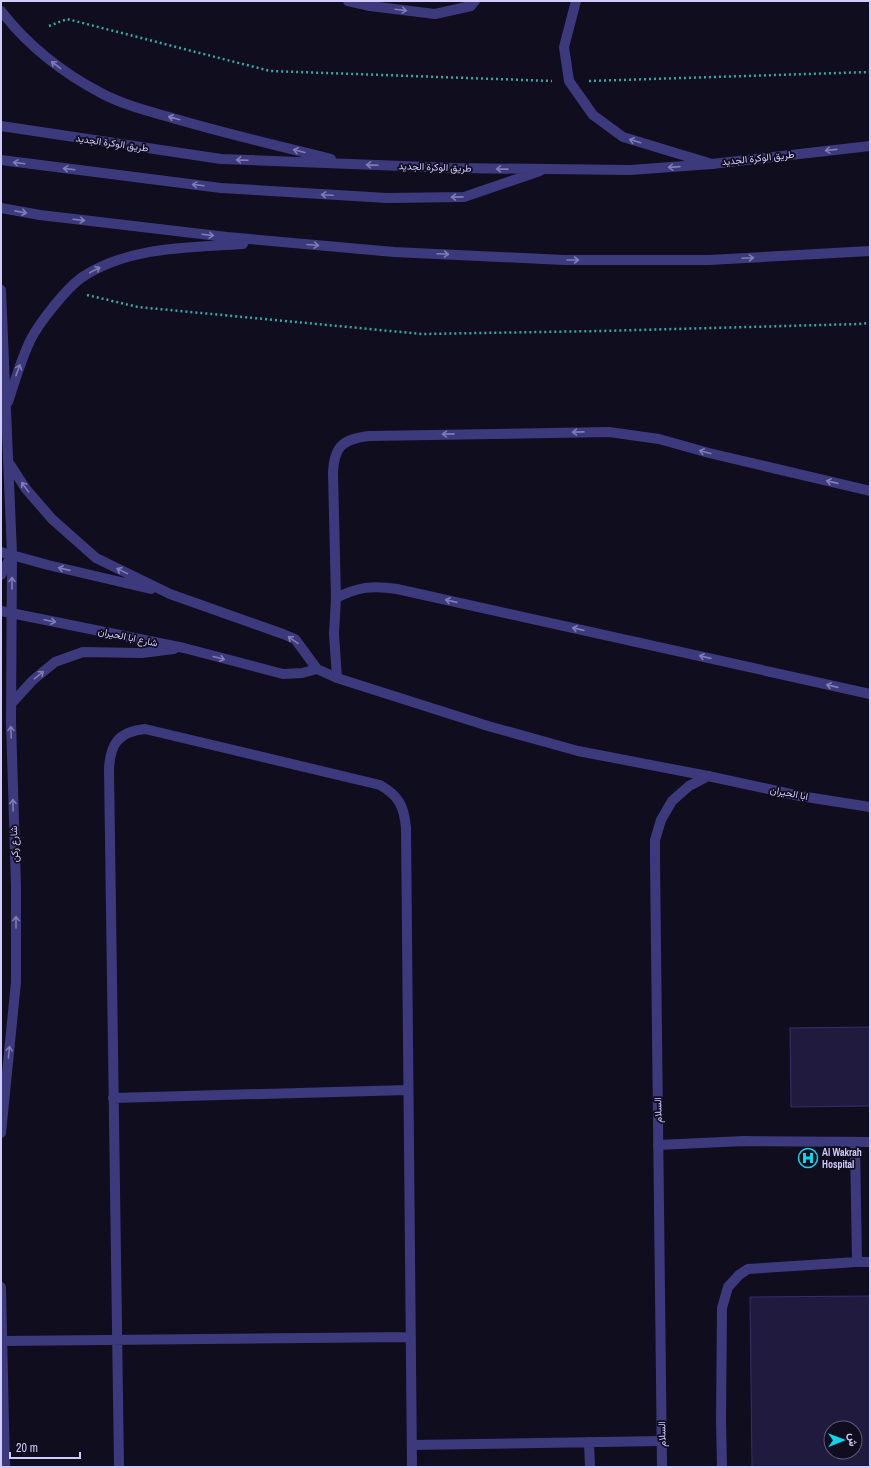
<svg xmlns="http://www.w3.org/2000/svg" width="871" height="1468" font-family="'Archivo Narrow',Vazirmatn,sans-serif">
	<style>
		.building { fill: #211a3f; stroke: #382d6a; fill-rule: evenodd }
		.lines { fill: none; stroke-linecap: round; stroke-linejoin: round }
		.path { stroke: #32aba3; stroke-width: 2.5; stroke-dasharray: 2 3; stroke-linecap: butt }
		.service { stroke: #3c3a7c; stroke-width: 10 }
		.minor { stroke: #3c3a7c; stroke-width: 10 }
		.tertiary { stroke: #3c3a7c; stroke-width: 10 }
		.oneway { stroke: #7f7cb6 }
		.labels { text-anchor: middle; dominant-baseline: central; stroke-width: 3.5; stroke-linejoin: round; paint-order: stroke }
		.street-label { font-size: 10px; fill: #d1ccfd; stroke: #100d1e }
		.poi-label { font-size: 10px; font-weight: bold; fill: #d1ccfd; stroke: #100d1e; text-anchor: start }
	</style>
	<rect width="100%" height="100%" fill="#100d1e"/>
	<path class="building" d="M870,1027V1106L791,1107L790,1028Z
		M870,1296V1467H752L750,1297ZM831,1428H855V1452H831Z"/>
	<g class="lines">
		<path class="path" d="M49,26L67,19L270,71L552,81
			M589,81L870,72
			M87,295L138,307L422,334L601,331L859,324L870,323"/>
		<path class="service" d="M348,1L370,6L435,14L471,6L475,1
			M576,1L564,47L569,81L593,115L623,137L712,164
			M336,598C358,587 372,585 397,589L870,694
			M337,678L334,634L336,598L333,473C334,447 342,439 369,436L609,432L659,439L709,453L870,491
			M113,1098L408,1090
			M855,1142L857,1262
			M658,1145L744,1141L870,1142
			M3,1341L411,1337
			M589,1442L590,1467
			M412,1445L662,1441
			M119,1467L109,770C110,744 118,732 145,729L380,785C399,796 404,806 406,828L412,1467
			M722,1467L721,1420L722,1308L728,1287L739,1275L748,1269L857,1262H870"/>
		<path class="minor" d="M662,1467L655,860V840L661,820L672,801L689,786L708,776L800,796L870,807"/>
		<path class="tertiary" d="M1,11C29,47 61,72 101,93C123,105 152,112 176,119C227,134 279,146 331,159
			M1,126L221,159L454,168L630,170L712,164L870,146
			M1,160L221,188L387,198L464,197L540,171
			M1,208L40,215L227,237L394,252L564,260H709L870,251
			M1,290L12,554L11,722L16,886V982L1,1133
			M8,402C15,381 21,359 31,339C37,327 45,317 53,307C62,296 70,286 81,278C128,246 188,248 243,244
			M9,463L26,489L52,519L96,558L170,594L283,634L295,639L317,669L337,678L488,726L578,751L708,776
			M1,552L48,565L151,589
			M1,575L11,556
			M1,611L184,648L283,674L302,673L317,669
			M12,703L33,680L55,662L83,652L142,653L174,649
			M1,1287L5,1467"/>
	</g>
	<defs><path id="oneway-shaft" d="M-6 0H5M1.5-3L5.5 0L1.5 3" fill="none" stroke-width="1.6" stroke-linecap="round" stroke-linejoin="round"/></defs>
	<g class="oneway">
		<use href="#oneway-shaft" transform="translate(401 10) rotate(7)"/>
		<use href="#oneway-shaft" transform="translate(56 65) rotate(-143)"/>
		<use href="#oneway-shaft" transform="translate(174 118) rotate(-164)"/>
		<use href="#oneway-shaft" transform="translate(635 141) rotate(-163)"/>
		<use href="#oneway-shaft" transform="translate(831 150) rotate(174)"/>
		<use href="#oneway-shaft" transform="translate(299 151) rotate(-166)"/>
		<use href="#oneway-shaft" transform="translate(242 160) rotate(-178)"/>
		<use href="#oneway-shaft" transform="translate(19 163) rotate(-173)"/>
		<use href="#oneway-shaft" transform="translate(372 165) rotate(-178)"/>
		<use href="#oneway-shaft" transform="translate(674 167) rotate(176)"/>
		<use href="#oneway-shaft" transform="translate(69 169) rotate(-173)"/>
		<use href="#oneway-shaft" transform="translate(502 169) rotate(-179)"/>
		<use href="#oneway-shaft" transform="translate(198 185) rotate(-173)"/>
		<use href="#oneway-shaft" transform="translate(327 195) rotate(-177)"/>
		<use href="#oneway-shaft" transform="translate(457 197) rotate(179)"/>
		<use href="#oneway-shaft" transform="translate(21 212) rotate(11)"/>
		<use href="#oneway-shaft" transform="translate(79 220) rotate(7)"/>
		<use href="#oneway-shaft" transform="translate(208 235) rotate(7)"/>
		<use href="#oneway-shaft" transform="translate(313 245) rotate(5)"/>
		<use href="#oneway-shaft" transform="translate(443 254) rotate(3)"/>
		<use href="#oneway-shaft" transform="translate(748 258) rotate(-3)"/>
		<use href="#oneway-shaft" transform="translate(573 260)"/>
		<use href="#oneway-shaft" transform="translate(95 270) rotate(-28)"/>
		<use href="#oneway-shaft" transform="translate(18 370) rotate(-70)"/>
		<use href="#oneway-shaft" transform="translate(578 432) rotate(179)"/>
		<use href="#oneway-shaft" transform="translate(448 434) rotate(179)"/>
		<use href="#oneway-shaft" transform="translate(705 452) rotate(-165)"/>
		<use href="#oneway-shaft" transform="translate(832 482) rotate(-167)"/>
		<use href="#oneway-shaft" transform="translate(25 487) rotate(-126)"/>
		<use href="#oneway-shaft" transform="translate(64 569) rotate(-167)"/>
		<use href="#oneway-shaft" transform="translate(122 571) rotate(-154)"/>
		<use href="#oneway-shaft" transform="translate(12 583) rotate(-90)"/>
		<use href="#oneway-shaft" transform="translate(451 601) rotate(-167)"/>
		<use href="#oneway-shaft" transform="translate(50 621) rotate(12)"/>
		<use href="#oneway-shaft" transform="translate(578 629) rotate(-167)"/>
		<use href="#oneway-shaft" transform="translate(293 640) rotate(-145)"/>
		<use href="#oneway-shaft" transform="translate(705 657) rotate(-167)"/>
		<use href="#oneway-shaft" transform="translate(219 658) rotate(15)"/>
		<use href="#oneway-shaft" transform="translate(39 675) rotate(-40)"/>
		<use href="#oneway-shaft" transform="translate(832 686) rotate(-167)"/>
		<use href="#oneway-shaft" transform="translate(11 732) rotate(-92)"/>
		<use href="#oneway-shaft" transform="translate(13 805) rotate(-91)"/>
		<use href="#oneway-shaft" transform="translate(16 922) rotate(-90)"/>
		<use href="#oneway-shaft" transform="translate(9 1052) rotate(-84)"/>
	</g>
	<defs>
		<symbol id="hospital-ring" viewBox="-11 -11 22 22"><circle r="9.5" fill="#100d1e" stroke="#09d8ec" stroke-width="1.5"/><path d="M-5-5h3v3.5h4V-5h3V5h-3V1.5h-4V5h-3Z" fill="#09d8ec"/></symbol>
	</defs>
	<g fill-rule="evenodd">
		<use href="#hospital-ring" x="797" y="1147" width="22" height="22"/>
	</g>
	<g class="labels">
		<g class="street-label">
			<text transform="translate(112 143) rotate(8)">طريق الوكرة الجديد</text>
			<text transform="translate(758 158) rotate(-6)">طريق الوكرة الجديد</text>
			<text transform="translate(435 167) rotate(2)">طريق الوكرة الجديد</text>
			<text transform="translate(128 637) rotate(12)">شارع ابا الحيران</text>
			<text transform="translate(789 793) rotate(11)">ابا الحيران</text>
			<text transform="translate(14 844) rotate(-92)">شارع ركن</text>
			<text transform="translate(658 1110) rotate(-91)">السلام</text>
			<text transform="translate(662 1434) rotate(-91)">السلام</text>
		</g>
		<g class="poi-label">
			<text x="822" y="1152">Al Wakrah<tspan x="822" dy="12">Hospital</tspan></text>
		</g>
	</g>
	<rect width="871" height="1468" fill="none" stroke="#d1ccfd" stroke-width="4"/>
	<g transform="translate(843 1440) rotate(89)"><circle r="19" fill="#100d1e" stroke="#5d5977"/>
	<path d="M0-3L7 15L0 10L-7 15Z" fill="#09d8ec"/>
	<text y="-6" font-size="11" font-weight="bold" text-anchor="middle" fill="#d1ccfd">ش</text>
	</g>
	<path d="M10 1452v6h70v-6" fill="none" stroke="#d1ccfd" stroke-width="2"/>
	<text x="16" y="1452" font-size="12" fill="#d1ccfd" stroke="#100d1e" stroke-width="3" paint-order="stroke">20 m</text>
</svg>
